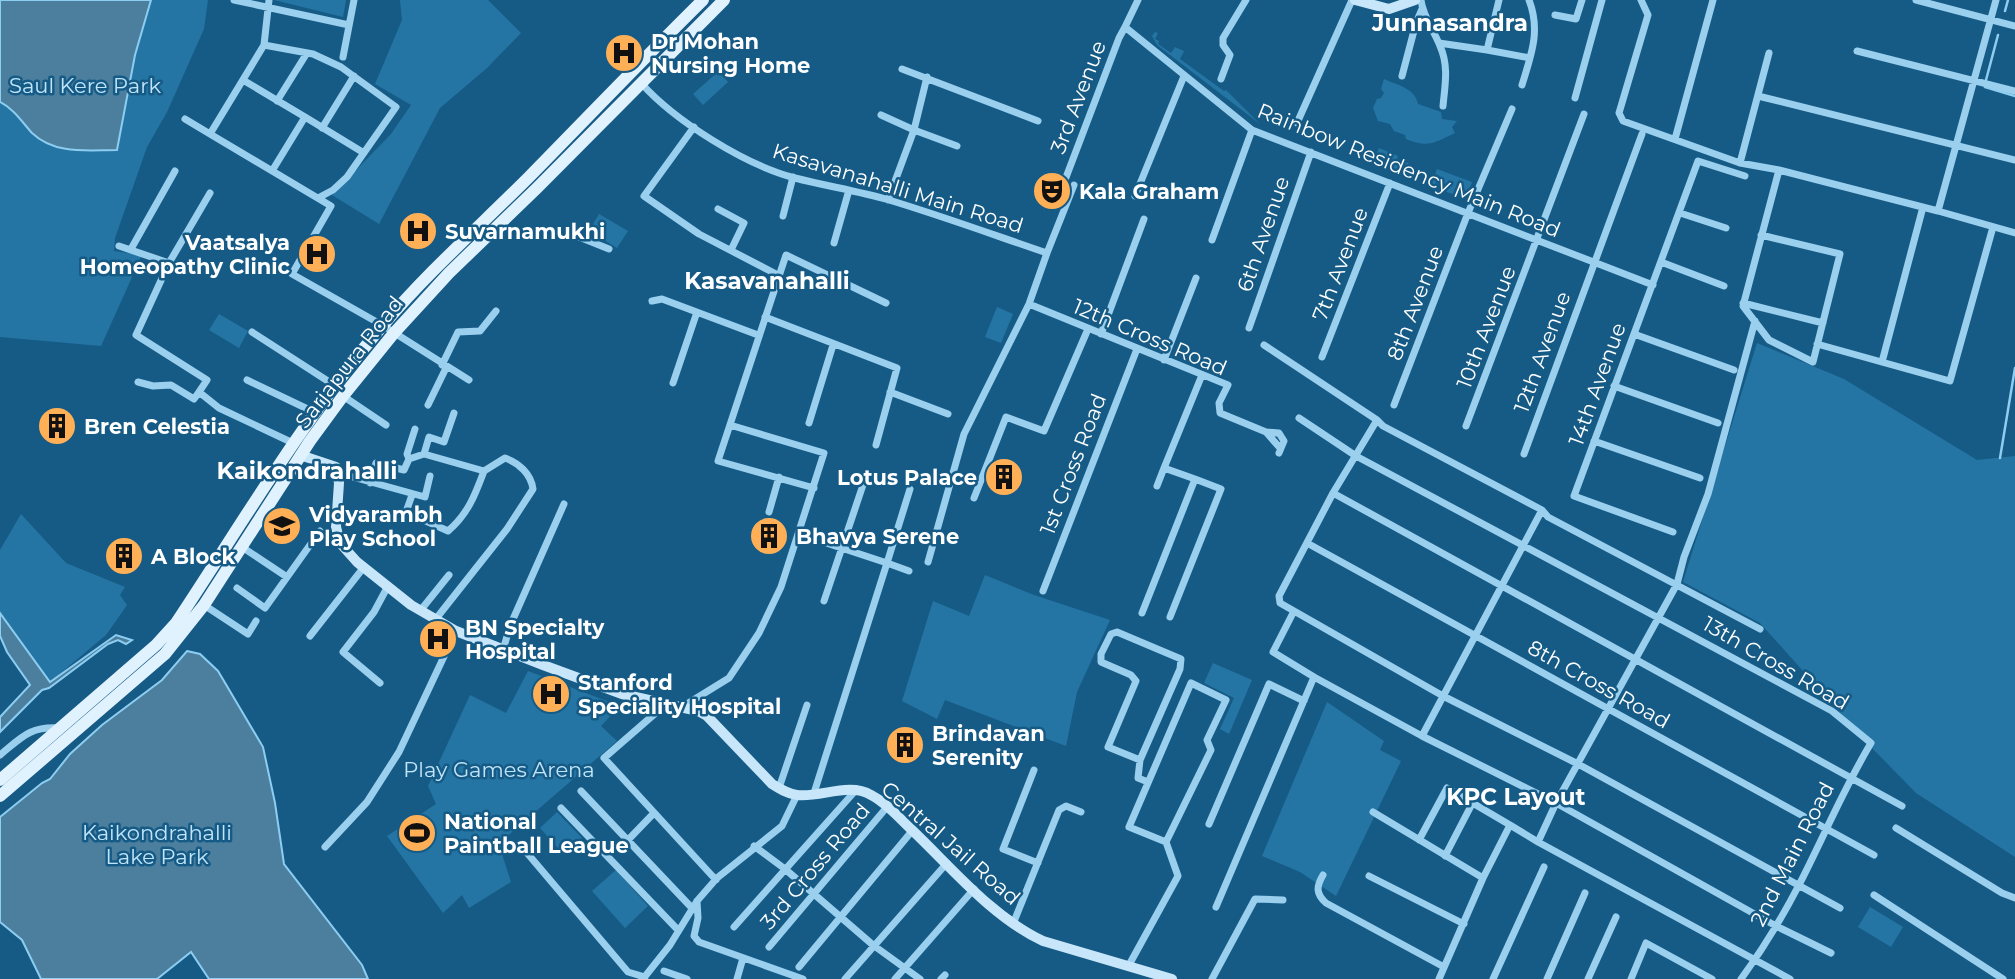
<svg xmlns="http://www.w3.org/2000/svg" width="2015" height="979" font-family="Montserrat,sans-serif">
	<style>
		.green { fill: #2475a4 }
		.water { fill: #4c7f9e; stroke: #8ccdf1; stroke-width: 2 }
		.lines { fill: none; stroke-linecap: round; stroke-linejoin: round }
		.stream { stroke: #8ccdf1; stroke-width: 2.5 }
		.street { stroke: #9acfee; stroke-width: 7 }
		.secondary { stroke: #c7e6fa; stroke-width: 10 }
		.primary { stroke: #e1f2ff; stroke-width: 12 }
		.labels { text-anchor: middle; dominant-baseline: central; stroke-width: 5; stroke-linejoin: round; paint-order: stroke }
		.poi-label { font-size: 21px; font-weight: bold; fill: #fff; stroke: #165b86; text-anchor: start }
		.park-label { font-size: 21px; fill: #c0e5fa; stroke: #165b86 }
		.street-label { font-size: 21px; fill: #fff; stroke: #165b86 }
		.neighbourhood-label { font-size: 23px; font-weight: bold; fill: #fff; stroke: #165b86 }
		.quarter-label { font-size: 24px; font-weight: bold; fill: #fff; stroke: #165b86 }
	</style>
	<rect width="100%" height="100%" fill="#165b86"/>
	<path class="green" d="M0,0H208L204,29L167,112L147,147L115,238L114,251L142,255L101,346L0,337Z
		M274,0H346L343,17Z
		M400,0H488L521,33L487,68L440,108L379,224L332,195L391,134L411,105L375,84L402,20Z
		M1155,32L1158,33L1155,39L1159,41L1158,44L1171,53L1175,47L1184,51L1180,59L1224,91L1226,90L1260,124L1157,45L1152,36Z
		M719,71L728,82L703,105L693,94Z
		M1384,79C1397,85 1415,88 1418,104L1441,112L1442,119L1457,121L1452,127L1455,133C1434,143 1428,148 1406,139L1405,135L1394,131L1390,124L1378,121L1373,108L1377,99L1381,98L1384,93L1381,89Z
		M1379,148L1398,156L1397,159L1408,163L1411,169L1404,175L1373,163Z
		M1437,169L1472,182L1466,199L1431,186Z
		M599,214L628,231L617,248L589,231Z
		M997,307L1013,314L1001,343L985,337Z
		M219,314L248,331L239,348L209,330Z
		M1757,343L1844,379L1977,460L2015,456V857L1916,793L1871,747L1760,623L1683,582Z
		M21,514L66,563L125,587L120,595L127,605L106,635L50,682L0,613V550Z
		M985,575L1034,595L1110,620L1077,692L1066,746L945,700L937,719L902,701L933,601L969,616Z
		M1213,663L1252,680L1229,734L1220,729L1234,698L1204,683Z
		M528,671L620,706L601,726L617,741L505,838L506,846L502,854L511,882L469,908L462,895L443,913L387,836L436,804L428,786L470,695L506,713Z
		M1327,702L1384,741L1380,750L1401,761L1336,896L1300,872L1262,856Z
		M557,812L582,838L564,855L540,828Z
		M616,870L648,906L625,928L592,891Z
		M1870,907L1903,927L1891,947L1858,927Z"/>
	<path class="water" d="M0,0H151L135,55L117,150C88,150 55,155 32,133C22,122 14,109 0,102Z
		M0,613L50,682L116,635L132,640L126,644L118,640L108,644L49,688L42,690L0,732V717L30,685L7,652L0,636Z
		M187,651L200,654L218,671L263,747L275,803L284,864L362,965L368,979H209L191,952L157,979H41L22,940L0,922V817L42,783L50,779L70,754L102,725L162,680Z"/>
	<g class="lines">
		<path class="stream" d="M2005,11L2008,0
			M1986,80L1998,35
			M1985,87L2015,96
			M2000,458L2015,368"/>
		<path class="street" d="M234,0L349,25
			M269,0L264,45L210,134L331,206L292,274L382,325L469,380
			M1138,0L1125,27L1252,130L1653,285
			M1421,0C1423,17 1434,30 1440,46C1449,66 1445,85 1443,106
			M1499,0L1487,50L1530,58
			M1641,0L1648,15L1619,113L1623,121L1740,163L1779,170L1938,211
			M1916,0L2015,26
			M1996,0L1938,211L2015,233
			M1555,15L1576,19L1582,0
			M1439,43L1487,50
			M264,45L313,54L341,67L396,107L347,177L333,190L318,198
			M1857,51L2015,91
			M343,57L354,0
			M902,69L1038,121
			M1402,76L1416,23L1422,9
			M1221,79L1230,55L1223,45V38L1246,0
			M243,80L305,117L272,171
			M641,83C675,121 745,165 795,178C826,186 858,191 889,200C942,216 994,235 1047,253L1029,304L964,434L928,562
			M1522,85C1531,55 1541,31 1529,0
			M1758,96L2015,160
			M1575,98L1602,0
			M277,101L307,53
			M881,115L914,130L957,146
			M305,117L364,153
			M185,119L210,134
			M1297,123L1352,0
			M694,127L644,196L699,234L778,275
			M322,128L354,76
			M1675,139L1713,0
			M1740,163L1769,53
			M1065,180L1119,38L1125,27
			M210,193L169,263L136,335L207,380L199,392L219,408L293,443
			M1135,196L1184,76
			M888,200L914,130L927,77
			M718,209L744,223L731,250
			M1680,213L1726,228
			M783,216L793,177
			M1761,235L1840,254L1813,362L1769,340L1743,306L1779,170
			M579,237L609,249
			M1212,240L1252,130
			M834,243L849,190
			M119,246L169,263
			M131,249L175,171
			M1047,253L1074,185
			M1661,262L1724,286
			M652,301L662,299L758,335
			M1743,303L1823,323
			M1029,304L1228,385L1219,403L1220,413L1266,432L1279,433L1284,441L1279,453
			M765,317L897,368L876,445
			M1755,321L1708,494L1684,557L1677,584L1556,803L1776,926L1831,953
			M1249,328L1311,152
			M252,332L334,385
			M1101,334L1144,219
			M1634,334L1734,370
			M1817,344L1950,381L1993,227
			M1264,345L1377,420L1383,426L1542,510L1548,517L1760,629
			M1322,357L1390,183
			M1164,360L1196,278
			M1882,362L1923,207
			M442,365L458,332L480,331L496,311
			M247,380L316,413
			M138,382L153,386L171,385L194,399L199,392
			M673,383L697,312
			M1614,386L1718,423
			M890,392L948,414
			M343,396L386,425
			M428,405L446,368
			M1394,405L1468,213L1512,109
			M1299,418L1356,456L1832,711L1871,743C1844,788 1824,836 1800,883C1783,916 1763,949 1741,979
			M1377,420L1333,493L1279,596L1280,603L1443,696L1578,764L1840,908
			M809,423L833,345
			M1466,426L1584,114
			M1266,432L1280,448
			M1594,441L1700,478
			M424,454L429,437L444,442L454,413
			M1524,454L1642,134
			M409,459L407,454L415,429
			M338,476H349L425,497L430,476
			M370,483L376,463L404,470L409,459L424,454L484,471L505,458C519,463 531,474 533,489L507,529L435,620
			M1157,486L1164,468
			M814,488L718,461L786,255L886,303
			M1333,493L1902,806
			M412,495L406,512L448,531C468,514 475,495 484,471
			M974,498L1006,417L1044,431L1088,329
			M769,512L779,477
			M1673,532L1574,496L1698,161L1745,176
			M799,534L887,563L814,793
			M1307,543L1874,855
			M242,547L287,577
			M909,571L887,563L910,489
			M237,588L265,608L320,531
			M1043,591L1137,349
			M824,601L866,476
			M204,605L248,634L256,621
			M420,611L449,575
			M1142,613L1195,479L1164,468L1202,375
			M1170,617L1221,489L1195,479
			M1117,632L1181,659L1180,669L1140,760L1108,747L1136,681L1131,675L1101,662V654L1111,634Z
			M310,636L364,567
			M503,650L510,626L564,504
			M1314,677L1422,736L1556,803L1538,842
			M380,683L343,652L374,612L388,586
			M666,704L604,758L716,880
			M682,707L729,678L759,633L781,587L824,453L730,425
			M1422,736L1542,510
			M0,755C22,737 30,726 60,728
			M1140,760L1138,778L1148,782
			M1034,770L1003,849L1038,863
			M779,788L807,705
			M581,791L691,907
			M561,808L678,930
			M1373,812L1483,878
			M1209,824L1269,684L1304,701
			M1510,825L1538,842L1790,979
			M1896,828L2002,893L2015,898
			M1419,840L1447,788L1510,825L1483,878L1439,979
			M627,841L654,813
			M754,846L785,869L873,945L920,979
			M325,847L367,802L399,752L456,631
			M522,847L628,972L645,977
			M1445,856L1473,802
			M1323,875C1316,887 1316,894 1326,903L1444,967
			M1369,876L1464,924
			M1874,895L2003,979
			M697,901L698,918L694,936L699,942L803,979
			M1216,907L1314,677L1273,652L1294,611
			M1013,924L1059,810L1066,806L1081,812
			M734,927L856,790
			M769,947L887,807
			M1129,965L1178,876L1166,842L1211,750L1207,740L1226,700L1191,683L1129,827L1166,842
			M799,967L912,831
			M664,971L687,979
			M643,979L670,945L697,901L717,878L782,826L797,795
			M737,979L743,958
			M845,979L947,863
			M895,979L974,889
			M941,979L945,975
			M1212,979L1255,899L1283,900
			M1493,979L1544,867
			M1547,979L1585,893
			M1588,979L1616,917
			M1631,979L1646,943L1712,979"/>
		<path class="secondary" d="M1355,0L1389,9L1415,0
			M300,455L336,467L339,483L336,527L340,543L357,562L411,605L456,631L543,665L622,694L698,711L707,716L772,784C780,789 788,794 797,795C820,798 849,782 871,795C887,803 899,818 912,830C952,868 992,917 1043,941L1172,979"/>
		<path class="primary" d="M0,780L156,645L176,623C243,522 305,416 384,324C429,271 480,226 529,177C587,118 644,58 703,0
			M0,796L165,654L204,605L310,441L343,396L394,333L449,273L537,188L724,0"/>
	</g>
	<defs>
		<symbol id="hospital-disc" viewBox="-11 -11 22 22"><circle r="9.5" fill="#ffb057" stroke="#165b86"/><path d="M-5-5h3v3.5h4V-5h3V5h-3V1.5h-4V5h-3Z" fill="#111"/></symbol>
		<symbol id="theatre-disc" viewBox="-11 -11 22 22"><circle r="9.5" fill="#ffb057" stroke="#165b86"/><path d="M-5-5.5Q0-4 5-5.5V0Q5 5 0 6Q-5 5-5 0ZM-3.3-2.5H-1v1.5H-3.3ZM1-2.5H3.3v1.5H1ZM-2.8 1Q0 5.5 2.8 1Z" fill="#111"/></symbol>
		<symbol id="building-disc" viewBox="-11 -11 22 22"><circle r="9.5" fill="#ffb057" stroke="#165b86"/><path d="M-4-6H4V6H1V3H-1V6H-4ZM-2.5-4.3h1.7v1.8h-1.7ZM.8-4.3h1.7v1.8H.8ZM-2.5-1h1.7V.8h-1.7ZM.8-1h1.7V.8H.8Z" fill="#111"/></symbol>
		<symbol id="school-disc" viewBox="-11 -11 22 22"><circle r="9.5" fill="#ffb057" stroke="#165b86"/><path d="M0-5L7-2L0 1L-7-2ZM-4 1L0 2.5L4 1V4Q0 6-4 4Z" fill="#111"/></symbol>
		<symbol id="stadium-disc" viewBox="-11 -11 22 22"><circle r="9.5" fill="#ffb057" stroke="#165b86"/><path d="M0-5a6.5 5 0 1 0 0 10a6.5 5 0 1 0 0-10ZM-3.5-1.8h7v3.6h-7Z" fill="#111"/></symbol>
	</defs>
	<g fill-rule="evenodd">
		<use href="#hospital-disc" x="602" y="31" width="44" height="44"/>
		<use href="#theatre-disc" x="1030" y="169" width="44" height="44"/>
		<use href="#hospital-disc" x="396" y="209" width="44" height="44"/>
		<use href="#hospital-disc" x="295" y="232" width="44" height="44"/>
		<use href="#building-disc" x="35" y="404" width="44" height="44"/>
		<use href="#building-disc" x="982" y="455" width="44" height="44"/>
		<use href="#school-disc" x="260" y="504" width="44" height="44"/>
		<use href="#building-disc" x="747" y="514" width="44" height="44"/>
		<use href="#building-disc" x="102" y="534" width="44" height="44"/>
		<use href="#hospital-disc" x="416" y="617" width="44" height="44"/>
		<use href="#hospital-disc" x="529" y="672" width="44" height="44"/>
		<use href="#building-disc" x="883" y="723" width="44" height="44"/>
		<use href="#stadium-disc" x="395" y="811" width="44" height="44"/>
	</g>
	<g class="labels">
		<g class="poi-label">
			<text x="651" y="41">Dr Mohan<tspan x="651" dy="24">Nursing Home</tspan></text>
			<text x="1079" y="191">Kala Graham</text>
			<text x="445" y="231">Suvarnamukhi</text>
			<text x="290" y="242" text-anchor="end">Vaatsalya<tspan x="290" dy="24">Homeopathy Clinic</tspan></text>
			<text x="84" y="426">Bren Celestia</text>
			<text x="977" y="477" text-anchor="end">Lotus Palace</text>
			<text x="309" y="514">Vidyarambh<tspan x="309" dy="24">Play School</tspan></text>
			<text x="796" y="536">Bhavya Serene</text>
			<text x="151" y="556">A Block</text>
			<text x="465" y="627">BN Specialty<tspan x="465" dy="24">Hospital</tspan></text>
			<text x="578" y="682">Stanford<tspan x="578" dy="24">Speciality Hospital</tspan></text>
			<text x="932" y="733">Brindavan<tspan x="932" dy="24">Serenity</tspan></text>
			<text x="444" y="821">National<tspan x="444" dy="24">Paintball League</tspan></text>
		</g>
		<g class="park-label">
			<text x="85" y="85">Saul Kere Park</text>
			<text x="499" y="769">Play Games Arena</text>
			<text x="157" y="832">Kaikondrahalli<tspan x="157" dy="24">Lake Park</tspan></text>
		</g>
		<g class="street-label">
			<text transform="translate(1078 97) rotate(-69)">3rd Avenue</text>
			<text transform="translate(1409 170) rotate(22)">Rainbow Residency Main Road</text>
			<text transform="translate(898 188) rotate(17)">Kasavanahalli Main Road</text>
			<text transform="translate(1263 234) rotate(-71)">6th Avenue</text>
			<text transform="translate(1340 264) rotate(-69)">7th Avenue</text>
			<text transform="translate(1415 303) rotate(-69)">8th Avenue</text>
			<text transform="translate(1486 327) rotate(-69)">10th Avenue</text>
			<text transform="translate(1150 337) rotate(23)">12th Cross Road</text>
			<text transform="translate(1542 352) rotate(-70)">12th Avenue</text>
			<text transform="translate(349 362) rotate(-52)">Sarjapura Road</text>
			<text transform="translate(1597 384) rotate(-70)">14th Avenue</text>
			<text transform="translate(1073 464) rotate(-69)">1st Cross Road</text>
			<text transform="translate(1776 663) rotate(30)">13th Cross Road</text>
			<text transform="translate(1599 684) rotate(29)">8th Cross Road</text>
			<text transform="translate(951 843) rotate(41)">Central Jail Road</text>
			<text transform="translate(1792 854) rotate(-63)">2nd Main Road</text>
			<text transform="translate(815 866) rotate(-50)">3rd Cross Road</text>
		</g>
		<g class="neighbourhood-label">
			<text x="1450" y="23">Junnasandra</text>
			<text x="767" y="281">Kasavanahalli</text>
			<text x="1516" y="797">KPC Layout</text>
		</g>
		<g class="quarter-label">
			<text x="307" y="470">Kaikondrahalli</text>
		</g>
	</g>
</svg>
